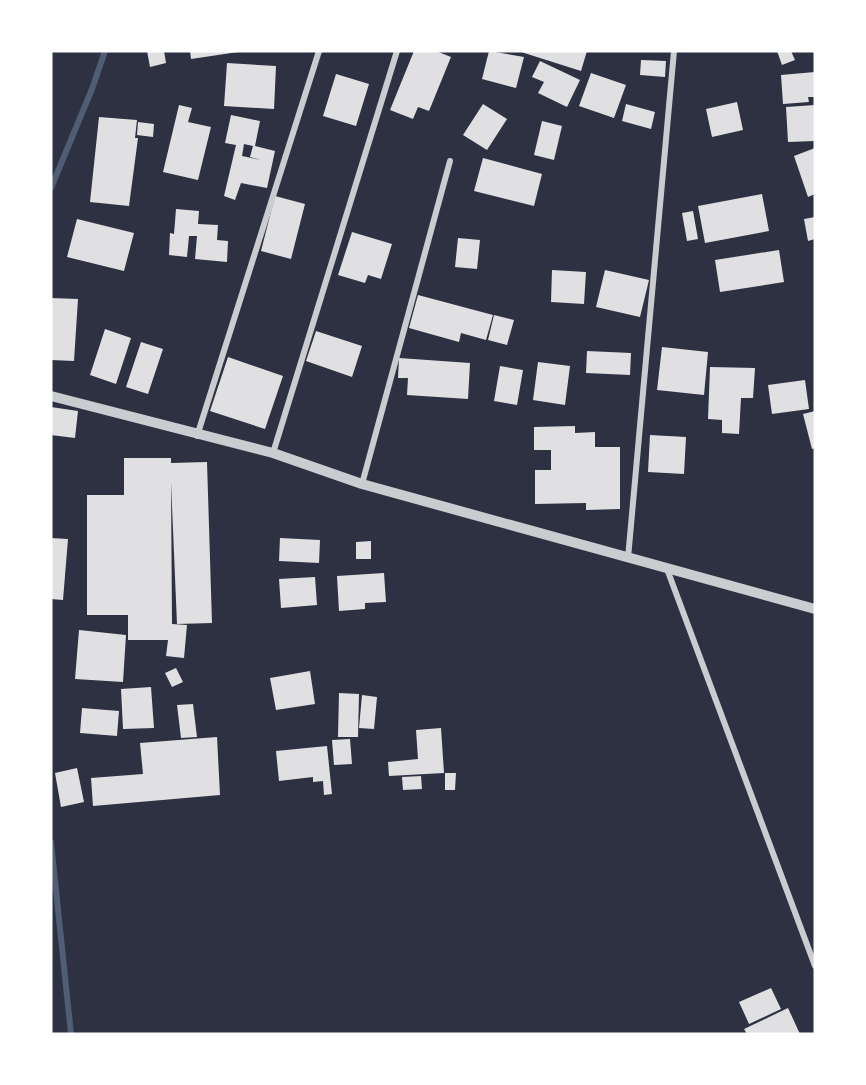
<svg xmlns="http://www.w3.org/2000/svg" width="866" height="1085" font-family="'Open Sans',sans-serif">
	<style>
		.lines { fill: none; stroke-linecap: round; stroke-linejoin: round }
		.stream { stroke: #4f5d75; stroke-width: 6 }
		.building { fill: #e0e0e3; fill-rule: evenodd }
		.minor { stroke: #caccd0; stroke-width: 6 }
		.tertiary { stroke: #caccd0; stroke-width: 10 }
	</style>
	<rect width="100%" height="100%" fill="#2d3142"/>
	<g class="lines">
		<path class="stream" d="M51,188L92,89L105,51
			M51,842L71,1034"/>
	</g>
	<path class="building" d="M147,51H164L166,63L150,67Z
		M190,51H238V52L191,59Z
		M414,51H436L451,57L429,111L418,107L413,119L390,110Z
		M489,51L524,57L516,88L482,79Z
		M518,51H587L581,71Z
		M777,51H791L795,60L782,65Z
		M641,60L666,61L665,77L640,75Z
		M540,61L580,80L567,107L538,93L544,82L532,77Z
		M227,63L276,66L274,109L224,106Z
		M815,72V97H808L809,102L783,104L781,75Z
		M591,73L626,85L614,118L579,106Z
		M336,74L369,84L356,126L323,116Z
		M737,102L743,130L712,137L706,109Z
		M483,104L507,119L487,150L463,135Z
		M626,104L655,112L651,129L622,121Z
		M179,105L192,108L188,122L211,127L198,180L163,172Z
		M815,105V141L788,142L786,107Z
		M231,115L260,121L255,146L275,151L267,188L241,183L235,200L224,196L236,145L225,143ZM244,144L253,146L250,157L261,160L242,156Z
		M99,117L137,120L135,138H138L129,206L90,202Z
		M542,121L562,126L554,160L534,155Z
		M138,122L154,124L153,137L137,135Z
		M815,148V194L808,197L794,156Z
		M483,158L542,174L534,206L474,191Z
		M762,194L769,231L705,243L698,206Z
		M275,196L305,204L291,259L261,251Z
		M176,209L199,211L198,224L218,225L217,240L228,241L227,262L195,259L197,236H189L187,257L169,255L170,233L174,234Z
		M693,211L698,239L687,241L682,213Z
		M815,217V239L808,241L804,219Z
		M77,219L134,233L124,271L67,257Z
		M352,232L392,244L381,279L368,275L365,283L338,275Z
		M458,238L480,240L477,269L455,267Z
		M779,250L784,282L720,292L715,260Z
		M552,270L586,272L584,304L551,302Z
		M605,270L649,280L640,317L596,307Z
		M418,295L493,315L486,340L461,333L459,342L409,328Z
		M51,298L78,299L74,361L51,360Z
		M494,315L514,320L507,345L488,340Z
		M105,329L131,338L116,384L90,375Z
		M316,331L362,346L352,377L306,361Z
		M141,342L163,349L148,394L126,387Z
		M662,347L708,352L704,395L657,390Z
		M587,351L631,353L630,375L586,373Z
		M228,357L283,376L265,429L210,411Z
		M399,358L470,363L468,399L407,395L408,378H398Z
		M538,362L570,366L565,405L533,400Z
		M500,366L523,370L517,405L494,401Z
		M710,367L755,368L753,398H741L739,434L722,433V420L708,419Z
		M805,380L809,409L772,414L768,385Z
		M51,407L78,411L75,438L51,435Z
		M815,411V448L812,449L803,414Z
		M575,426V433L595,432V447H620V509L586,510V503L535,504V470H551V450H534V427Z
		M650,435L686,437L684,474L648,472Z
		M124,458H171V463L207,462L212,623L177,624L171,482L172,624L187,625L184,658L166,656L168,640H128V615H87V495H124Z
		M51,538L68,539L63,600L51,599Z
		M280,538L320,540L319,563L279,561Z
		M371,541V559H356V542Z
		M384,573L386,602L365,603V609L339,611L337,576Z
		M315,577L317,605L281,608L279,579Z
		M79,630L126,635L123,682L75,679Z
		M176,668L183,682L172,687L165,673Z
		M310,671L315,704L276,710L270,678Z
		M151,687L154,728L123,729L121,689Z
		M339,693L359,694L358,737H338Z
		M362,695L377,697L374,729L359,728Z
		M193,704L197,737L181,738L177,705Z
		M82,708L119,711L117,736L80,733Z
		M441,728L444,773L389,776L388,762L418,759L416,730Z
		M217,737L220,795L93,806L91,778L143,774L140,743Z
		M350,739L352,764L334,765L332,740Z
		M327,746L332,794L324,795L323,781L313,782V777L279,781L276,751Z
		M77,768L84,802L61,807L55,773Z
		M445,773H456L455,790H445Z
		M421,776L422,789L403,790L402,777Z
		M771,988L781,1009L749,1024L739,1002Z
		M788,1008L800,1034H747L744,1029Z"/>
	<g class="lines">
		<path class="minor" d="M197,436L319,51
			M273,453L397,51
			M362,484L450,161
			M628,558L674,51
			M667,569L815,966"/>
		<path class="tertiary" d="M51,396L273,453L362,484L815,609"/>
	</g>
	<rect width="866" height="1085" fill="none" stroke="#ffffff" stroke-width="105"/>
</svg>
